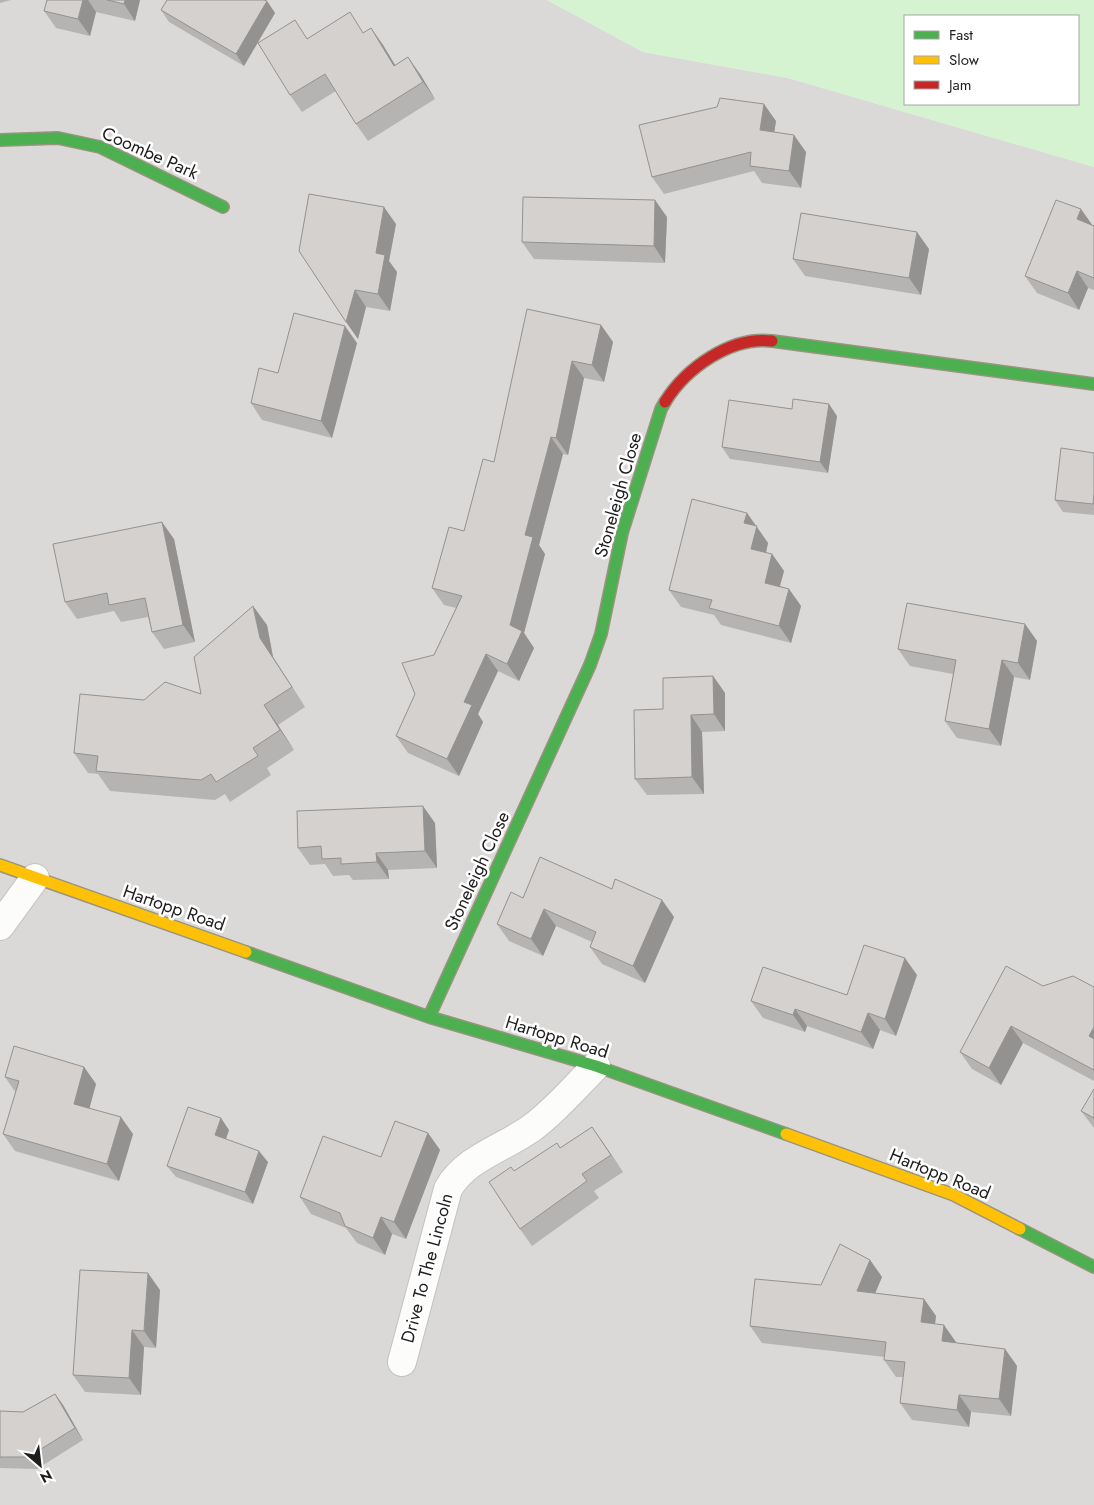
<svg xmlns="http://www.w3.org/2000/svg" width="1094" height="1505" font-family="Jost,sans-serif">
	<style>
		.residential { fill: #dbd9d8 }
		.park { fill: #d5f3d1; fill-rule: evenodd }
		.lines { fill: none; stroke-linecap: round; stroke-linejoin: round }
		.street-casing { stroke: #c3c2c1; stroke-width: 30 }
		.fast-casing { stroke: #97957e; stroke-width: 14 }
		.slow-casing { stroke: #97957e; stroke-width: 14 }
		.jam-casing { stroke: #97957e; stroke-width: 14 }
		.street { stroke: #fcfcfb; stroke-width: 28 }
		.fast { stroke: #4caf50; stroke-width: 11 }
		.slow { stroke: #ffc107; stroke-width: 11 }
		.jam { stroke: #c62828; stroke-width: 11 }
		.wall { fill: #b6b4b2 }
		.shaded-wall { fill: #949291 }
		.building { fill: #d4d1cf; stroke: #949291 }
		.labels { text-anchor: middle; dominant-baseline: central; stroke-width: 5; stroke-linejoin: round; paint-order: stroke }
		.street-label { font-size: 18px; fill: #1e1e1e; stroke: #fff }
	</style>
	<rect width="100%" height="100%" fill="#ece9e6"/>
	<path class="residential" d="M0,0H547L643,52L788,78L1094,167V1505H0Z"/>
	<path class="park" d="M547,0H1094V167L788,78L643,52ZM1078,16V104H905V16Z"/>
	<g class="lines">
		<defs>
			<path id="street" d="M0,926L35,878
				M402,1362L448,1189C466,1157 505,1148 533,1127C556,1110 576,1086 596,1066"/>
			<path id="fast" d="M0,140L58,138L100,147L223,207
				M772,341L1094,384
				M246,952L429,1017L596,1066L786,1134
				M429,1017L590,665L601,634L622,533L661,409L665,402
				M1020,1229L1094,1267"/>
			<path id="slow" d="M0,865L246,952
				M786,1134L954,1195L1020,1229"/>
			<path id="jam" d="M665,402C686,368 731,336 772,341"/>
		</defs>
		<use href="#street" class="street-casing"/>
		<use href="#fast" class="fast-casing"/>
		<use href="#slow" class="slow-casing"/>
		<use href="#jam" class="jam-casing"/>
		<use href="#street" class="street"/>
		<use href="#fast" class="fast"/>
		<use href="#slow" class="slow"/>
		<use href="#jam" class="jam"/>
	</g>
	<path class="wall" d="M0,0H11L0,3Z
		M47,0H140L135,21L96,12L90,36L56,28L44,11Z
		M267,1L275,13L244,66L169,22L161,10Z
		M371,28L383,45L395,65L420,74L435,99L368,141L356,124L336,91L302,112L290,95L308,39L364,33Z
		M776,121L774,132L806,152L801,188L762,183L754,171L664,194L652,177Z
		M667,217L665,263L534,259L522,242Z
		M396,224L389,261L397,272L390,311L366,307L358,339L299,251Z
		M1091,225L1094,226V290L1088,288L1079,310L1037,293L1025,276Z
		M929,249L921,295L805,276L793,259Z
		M601,325L613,342L604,382L584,378L568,455L563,454L539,545L545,554L524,633L534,648L519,681L498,671L478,714L483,722L459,776L408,753L396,736L456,608L444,605L432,588L464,531L494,462Z
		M357,343L332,438L262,420L251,403Z
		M837,416L828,473L730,459L722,447Z
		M1094,453V515L1063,512L1055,500Z
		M747,513L768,543L766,553L772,554L784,571L780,586L789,589L801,606L791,643L721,625L714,615L681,607L669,590Z
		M174,539L195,642L164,649L152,632L148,617L121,622L114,611L77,619L65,602Z
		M1025,624L1037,641L1030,680L1014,677L1001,746L957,738L945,721L953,674L910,666L898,649Z
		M267,625L273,657L305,707L278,725L294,750L267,768L271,775L230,802L225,794L215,800L110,791L98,774L88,773L74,753L144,700L201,694Z
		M713,676L725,693V731L702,732L704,794L647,795L635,779L663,709Z
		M435,823L437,868L388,870L389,879L353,880L349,875L333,876L325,864L310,865L298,848Z
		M612,889L662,900L674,917L645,983L602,964L590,947L592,942L556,926L543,956L509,941L497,924L523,898Z
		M917,975L896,1036L880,1030L873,1049L807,1026L805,1032L763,1018L751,1001L847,995Z
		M1043,986L1094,987V1081L1023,1043L1001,1085L972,1069L960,1052Z
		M84,1067L96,1084L89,1108L133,1134L119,1181L15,1151L3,1134L16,1093L5,1077Z
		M1094,1089V1128L1081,1111Z
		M592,1127L623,1172L594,1191L599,1198L532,1246L520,1229L560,1148Z
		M229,1130L226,1139L268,1162L253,1204L176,1177L167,1166Z
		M428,1133L440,1150L406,1239L392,1234L385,1255L357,1243L346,1228L311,1214L300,1197L381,1157Z
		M870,1260L882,1277L875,1293L924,1299L936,1316L935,1324L956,1342V1343L1005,1349L1017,1366L1011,1416L971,1412L969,1427L912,1420L900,1403L903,1377H896L884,1360L885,1357L762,1343L750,1326L821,1285Z
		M160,1290L156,1348L144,1347L141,1395L85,1392L73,1375Z
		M55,1394L63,1405L83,1440L37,1469L0,1468V1411L23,1412Z"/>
	<path class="shaded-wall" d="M83,0H88L96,12L90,36L78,19Z
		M125,0H140L135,21L124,4Z
		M267,1L275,13L244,66L236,54Z
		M371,28L383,45L406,83L394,66Z
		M408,57L420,74L435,99L423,82Z
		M764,104L776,121L772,147L760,130Z
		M794,135L806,152L801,188L789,171Z
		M655,200L667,217L665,263L654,246Z
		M384,207L396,224L389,261L397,272L390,311L378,294L376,253Z
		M1081,209L1093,226L1077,219Z
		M917,232L929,249L921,295L909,278Z
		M1077,271L1088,288L1079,310L1068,293Z
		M355,290L366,307L358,339L346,322Z
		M601,325L613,342L604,382L592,365Z
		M345,326L357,343L332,438L321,421Z
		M572,361L584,378L568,455L556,438Z
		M829,404L837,416L828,473L820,462Z
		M551,437L563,454L539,545L545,554L524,633L534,648L519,681L507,664L510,625L525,535Z
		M747,513L768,543L763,566L751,549L744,523Z
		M162,522L174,539L195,642L183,625Z
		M772,554L784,571L776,600L765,583Z
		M789,589L801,606L791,643L779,626Z
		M253,606L267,625L273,657L305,707L260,638Z
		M1025,624L1037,641L1030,680L1018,663Z
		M486,654L498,671L478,714L483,722L459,776L447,759L464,702Z
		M1002,660L1014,677L1001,746L989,729Z
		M713,676L725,693V731L714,714Z
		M264,705L278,725L294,750L280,730Z
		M691,715L702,732L704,794L692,777Z
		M423,806L435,823L437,868L425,851Z
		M376,853L388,870L389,879L377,862Z
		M662,900L674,917L645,983L633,966Z
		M544,909L556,926L543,956L531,939Z
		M905,958L917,975L896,1036L885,1019Z
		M795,1009L807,1026L805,1032L793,1015Z
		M868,1013L880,1030L873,1049L861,1032Z
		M1011,1026L1023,1043L1001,1085L989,1068Z
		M1094,1027V1043L1089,1036Z
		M84,1067L96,1084L86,1121L74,1104Z
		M121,1117L133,1134L119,1181L107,1164Z
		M221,1118L229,1130L223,1147L215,1135Z
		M592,1127L604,1144L623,1172L611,1155Z
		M428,1133L440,1150L406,1239L394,1222Z
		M259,1151L268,1162L253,1204L245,1192Z
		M381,1217L392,1234L385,1255L373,1238Z
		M870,1260L882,1277L869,1308L857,1291Z
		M148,1273L160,1290L156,1348L144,1331Z
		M924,1299L936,1316L933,1339L921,1322Z
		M944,1325L956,1342L954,1358L942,1341Z
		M132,1330L144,1347L141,1395L129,1378Z
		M1005,1349L1017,1366L1011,1416L999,1399Z
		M55,1394L63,1405L83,1440L75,1428Z
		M959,1395L971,1412L969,1427L957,1410Z"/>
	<path class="building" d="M47,0H83L78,19L44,11Z
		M107,0H125L124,4Z
		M167,0H264L267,1L236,54L161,10Z
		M350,12L363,33L371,28L394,66L408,57L423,82L356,124L325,74L290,95L258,43L295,20L307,39Z
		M720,98L764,104L760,130L794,135L789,171L750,166L751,152L652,177L639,125L717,107Z
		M309,194L384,207L376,253L385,255L378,294L355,290L346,322L299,251Z
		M523,197L655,200L654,246L522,242Z
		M1056,200L1081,209L1077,219L1094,226V278L1077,271L1068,293L1025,276Z
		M801,213L917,232L909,278L793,259Z
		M527,309L601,325L592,365L572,361L556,438L551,437L525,535L533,537L510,625L522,631L507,664L486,654L464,702L472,705L447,759L396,736L415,694L402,663L434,655L462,596L432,588L449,527L464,531L483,459L494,462Z
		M294,313L345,326L321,421L251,403L259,368L278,373Z
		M793,399L829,404L820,462L722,447L729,400L792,409Z
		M1061,448L1094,453V493L1093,504L1055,500Z
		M692,499L747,513L744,523L757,526L751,549L772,554L765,583L789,589L779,626L709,608L712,600L669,590Z
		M162,522L183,625L152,632L145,598L109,605L107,593L65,602L53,544Z
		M907,603L1025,624L1018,663L1002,660L989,729L945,721L956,660L898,649Z
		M253,606L260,638L292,687L264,705L280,730L253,748L258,756L216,782L211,774L201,780L96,771L98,756L74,753L80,694L144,700L165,682L201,694L194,657Z
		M713,676L714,714L691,715L692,777L635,779L634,710L663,709V678Z
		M423,806L425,851L376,853L377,862L341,864V858L322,859L321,846L298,848L297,811Z
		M540,857L612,889L615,879L662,900L633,966L590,947L596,932L544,909L531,939L497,924L511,892L523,898Z
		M864,945L905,958L885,1019L868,1013L861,1032L795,1009L793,1015L751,1001L763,967L847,995Z
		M1006,966L1043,986L1073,976L1094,987V1027L1089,1036L1094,1039V1070L1011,1026L989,1068L960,1052Z
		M14,1046L84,1067L74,1104L121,1117L107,1164L3,1134L19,1081L5,1077Z
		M1094,1089V1118L1081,1111Z
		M188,1107L221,1118L215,1135L259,1151L245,1192L167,1166Z
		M395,1121L428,1133L394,1222L381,1217L373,1238L345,1226L340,1213L300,1197L323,1136L381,1157Z
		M592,1127L611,1155L582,1174L587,1181L520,1229L489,1182L511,1167L514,1171L557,1143L560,1148Z
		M840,1244L870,1260L857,1291L924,1299L921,1322L944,1325L942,1341L1005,1349L999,1399L959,1395L957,1410L900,1403L905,1362L884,1360L886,1342L750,1326L755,1279L821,1285Z
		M80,1270L148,1273L144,1331L132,1330L129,1378L73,1375Z
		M55,1394L75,1428L28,1457H0V1411L23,1412Z"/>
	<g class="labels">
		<g class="street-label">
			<text transform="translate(150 153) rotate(24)">Coombe Park</text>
			<text transform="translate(618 495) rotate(-74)">Stoneleigh Close</text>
			<text transform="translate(477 871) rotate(-65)">Stoneleigh Close</text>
			<text transform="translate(174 908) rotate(19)">Hartopp Road</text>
			<text transform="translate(557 1037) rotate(17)">Hartopp Road</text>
			<text transform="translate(940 1174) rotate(22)">Hartopp Road</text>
			<text transform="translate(427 1268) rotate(-75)">Drive To The Lincoln</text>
		</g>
	</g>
	<rect x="904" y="15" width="175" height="90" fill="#ffffff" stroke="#a5a5a5"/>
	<rect x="914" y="31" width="25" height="8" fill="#4caf50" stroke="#a5a5a5"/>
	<text x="949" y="40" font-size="15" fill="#1e1e1e">Fast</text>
	<rect x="914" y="56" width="25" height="8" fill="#ffc107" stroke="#a5a5a5"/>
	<text x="949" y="65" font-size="15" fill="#1e1e1e">Slow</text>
	<rect x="914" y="81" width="25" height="8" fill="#c62828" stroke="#a5a5a5"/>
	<text x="949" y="90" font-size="15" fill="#1e1e1e">Jam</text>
	<g transform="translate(40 1465) rotate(152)" stroke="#ffffff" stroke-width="4" paint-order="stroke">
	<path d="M0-4L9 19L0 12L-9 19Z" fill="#1e1e1e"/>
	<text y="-8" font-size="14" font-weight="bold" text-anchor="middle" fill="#1e1e1e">N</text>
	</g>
</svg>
